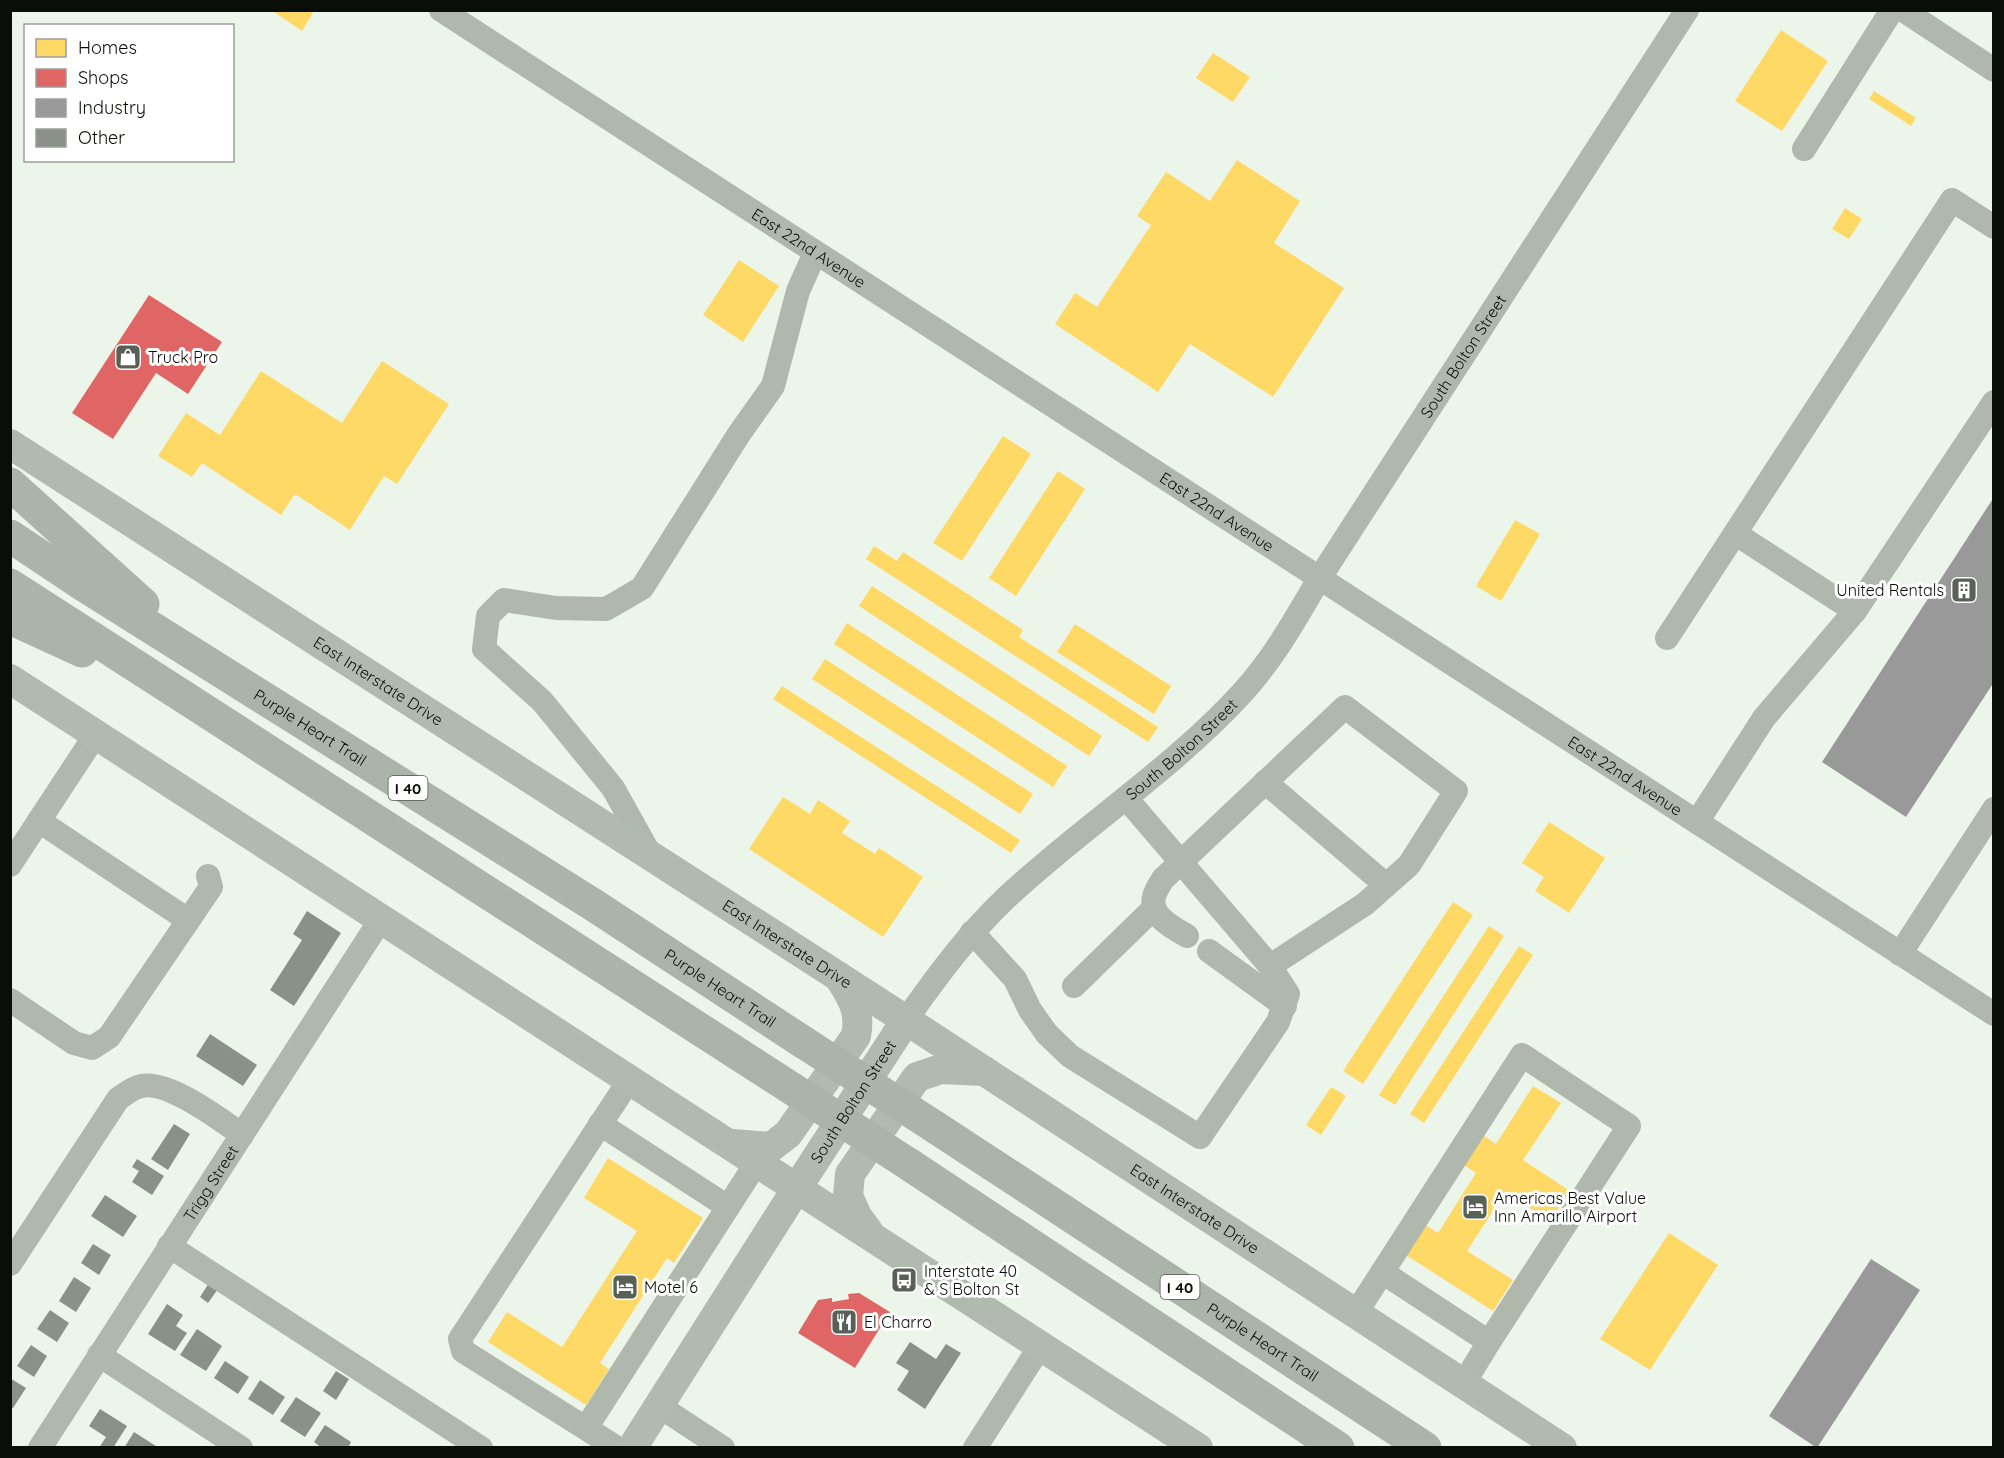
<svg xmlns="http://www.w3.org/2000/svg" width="2004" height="1458" font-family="Quicksand,sans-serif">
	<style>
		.homes { fill: #ffd966 }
		.shops { fill: #e06666 }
		.industry { fill: #999 }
		.building { fill: #8a9189 }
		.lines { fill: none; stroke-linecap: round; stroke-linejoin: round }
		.minor { stroke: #b0b8ae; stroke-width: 24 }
		.major { stroke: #b0baae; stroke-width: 30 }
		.highway { stroke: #abb4a9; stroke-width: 33 }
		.highway-bridge { stroke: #abb4a9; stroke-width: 33 }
		.labels { text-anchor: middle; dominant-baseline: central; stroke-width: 6; stroke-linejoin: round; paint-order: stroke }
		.shield { fill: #fff; stroke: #535752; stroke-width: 1.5 }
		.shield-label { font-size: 15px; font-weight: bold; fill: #090f08 }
		.street-label { font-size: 16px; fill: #090f08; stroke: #fff }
		.poi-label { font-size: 16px; fill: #090f08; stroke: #fff; text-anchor: start }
	</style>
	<rect width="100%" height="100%" fill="#ecf5ea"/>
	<path class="homes" d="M271,10H309L313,13L302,31Z
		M1781,30L1828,61L1782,131L1735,101Z
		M1213,53L1250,77L1233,102L1196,78Z
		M1874,91L1916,118L1911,126L1869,99Z
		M1237,160L1300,201L1274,243L1344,288L1273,397L1190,344L1158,392L1055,324L1075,293L1097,307L1151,225L1137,216L1166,172L1210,201Z
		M1845,208L1862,219L1849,239L1832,229Z
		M739,260L779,286L743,342L703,315Z
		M382,361L449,404L397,484L384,476L350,530L295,494L281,515L202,463L192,477L158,456L186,413L220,435L261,371L342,423Z
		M1003,436L1031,454L962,561L933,543Z
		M1058,471L1085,489L1016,596L989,578Z
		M1515,520L1540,534L1501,601L1476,586Z
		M874,546L897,561L903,552L1023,630L1019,637L1158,727L1148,742L866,559Z
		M872,586L1102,736L1089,756L859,606Z
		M847,623L1067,766L1053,787L834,644Z
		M1075,624L1171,686L1154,714L1057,652Z
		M825,659L1033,794L1020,814L812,679Z
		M782,686L1020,840L1011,853L773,699Z
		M783,797L810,814L818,800L850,821L842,833L875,854L879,848L923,877L883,937L749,849Z
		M1549,822L1605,858L1569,913L1535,891L1544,877L1522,863Z
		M1453,902L1473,915L1363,1084L1343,1071Z
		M1489,926L1504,936L1395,1105L1379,1095Z
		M1519,946L1533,955L1424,1123L1410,1114Z
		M1533,1086L1561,1103L1523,1160L1570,1191L1550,1221L1505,1192L1467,1251L1513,1280L1493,1311L1406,1255L1425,1225L1438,1233L1476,1173L1464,1165L1484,1136L1496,1144Z
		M1331,1087L1346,1096L1321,1135L1306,1125Z
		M608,1158L703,1218L674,1263L667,1258L600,1363L609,1369L586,1405L488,1342L507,1312L562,1347L637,1231L584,1198Z
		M1669,1233L1718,1265L1650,1370L1600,1339Z"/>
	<path class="shops" d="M149,295L222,342L188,394L156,373L113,439L72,413Z
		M859,1293L890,1312L855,1368L798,1333L818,1300L832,1298V1302L849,1299L848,1294Z"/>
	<path class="industry" d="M1994,497V682L1906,817L1822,762Z
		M1871,1259L1920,1290L1817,1448L1769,1416Z"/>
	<path class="building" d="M307,911L341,933L294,1006L270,990L302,940L293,934Z
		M210,1034L257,1065L243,1086L196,1056Z
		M174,1124L190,1134L168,1170L151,1159Z
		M137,1159L164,1176L152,1195L132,1182L139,1171L132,1167Z
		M105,1195L137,1216L123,1237L91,1216Z
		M93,1244L111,1255L99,1275L81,1263Z
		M74,1277L91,1288L76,1312L59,1301Z
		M209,1283L218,1289L208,1303L200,1297Z
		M167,1304L183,1315L176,1326L187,1333L175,1351L148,1334Z
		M50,1310L69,1323L57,1342L37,1329Z
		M197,1329L222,1346L206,1371L180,1355Z
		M910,1342L936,1359L946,1344L961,1353L925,1409L897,1390L909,1371L896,1363Z
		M31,1345L47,1356L34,1377L17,1366Z
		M225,1361L249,1377L238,1394L214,1378Z
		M336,1371L349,1379L336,1400L323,1391Z
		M10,1378L26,1388L13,1408L10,1407Z
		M260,1380L285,1397L273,1415L248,1399Z
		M296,1397L321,1413L305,1437L280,1421Z
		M100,1409L127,1426L113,1448H99L106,1437L89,1426Z
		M325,1425L351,1442L348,1448H322L314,1442Z
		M134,1432L159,1448H124Z"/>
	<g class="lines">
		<g class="minor">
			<path id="s1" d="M441,10L1994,1014"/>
			<path d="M1903,10L1994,70"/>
			<path d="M1804,149L1892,10"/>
			<path d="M1736,534L1855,611"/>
			<path d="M1667,638L1952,200L1994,227"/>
			<path d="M1265,782L1386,885"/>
			<path d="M39,821L188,920"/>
			<path d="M1697,822L1764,718L1855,611L1994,402"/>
			<path d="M651,856L613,788L542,701L484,649L488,616L504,600L556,608L606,609L642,588L739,434L773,386L798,291L815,253"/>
			<path d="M10,865L96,734"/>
			<path d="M972,932L1015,979L1030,1010L1047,1034L1070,1056L1200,1137L1278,1022L1288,994L1270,966L1126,798"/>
			<path d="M1187,936C1174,928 1149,916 1154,897C1155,891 1160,884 1163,879L1345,707L1456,791L1409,865L1365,904L1270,966"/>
			<path d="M1209,951L1285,1006"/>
			<path d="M1900,954L1994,809"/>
			<path d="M1074,986L1154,908"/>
			<path d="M10,1000L74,1043L92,1048L109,1037L211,887L208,876"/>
			<path id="s2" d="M906,1020C937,976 968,934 1007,897C1083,826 1173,769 1243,692C1274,658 1296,618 1319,579L1687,10"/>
			<path d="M600,1124L728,1207"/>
			<path d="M169,1246L481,1448"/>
			<path d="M10,1264L118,1099C124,1095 131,1089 138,1087C164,1077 220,1119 242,1135"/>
			<path d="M1356,1313L1522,1055L1629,1126L1489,1342L1382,1272"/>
			<path d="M99,1355L241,1448"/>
			<path d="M1464,1383L1489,1342"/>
			<path d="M659,1406L723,1448"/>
			<path d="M586,1428L757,1162"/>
			<path id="s3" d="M40,1448L381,919"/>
			<path d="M617,1448L463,1351L460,1339L630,1079"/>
			<path d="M975,1448L1041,1345"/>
		</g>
		<g class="major">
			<path id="s4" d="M10,444L906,1020L1562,1448"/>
			<path d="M10,679L1198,1448"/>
			<path d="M733,1144L771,1147L788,1134L856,1036C861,1010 852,998 839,977"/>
			<path d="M868,1231L857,1216L848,1196L850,1174L917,1077L941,1069L984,1071"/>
			<path id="s5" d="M632,1448L797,1188L906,1020"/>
		</g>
		<g class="highway">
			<path d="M10,484L143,604"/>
			<path id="s6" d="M10,536L82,584L592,904L803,1042"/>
			<path d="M10,585L777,1079"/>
			<path d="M10,618L82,651"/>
			<path id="s7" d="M935,1127L1425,1448"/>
			<path d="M910,1165L1338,1448"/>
		</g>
		<path class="highway-bridge" d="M803,1042L935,1127
			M777,1079L910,1165"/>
	</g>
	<defs>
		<symbol id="shop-square" viewBox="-11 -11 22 22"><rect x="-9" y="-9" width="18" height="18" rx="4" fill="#586057" stroke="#fff"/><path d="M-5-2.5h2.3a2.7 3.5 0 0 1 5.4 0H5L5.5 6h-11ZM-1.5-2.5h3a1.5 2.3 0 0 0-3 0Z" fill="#fff"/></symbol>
		<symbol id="building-square" viewBox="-11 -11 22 22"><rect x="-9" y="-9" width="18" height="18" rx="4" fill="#586057" stroke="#fff"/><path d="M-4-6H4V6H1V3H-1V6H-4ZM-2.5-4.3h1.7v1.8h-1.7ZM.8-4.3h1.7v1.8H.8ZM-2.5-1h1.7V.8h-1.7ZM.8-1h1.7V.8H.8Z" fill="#fff"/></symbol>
		<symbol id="hotel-square" viewBox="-11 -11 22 22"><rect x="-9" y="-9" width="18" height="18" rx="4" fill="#586057" stroke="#fff"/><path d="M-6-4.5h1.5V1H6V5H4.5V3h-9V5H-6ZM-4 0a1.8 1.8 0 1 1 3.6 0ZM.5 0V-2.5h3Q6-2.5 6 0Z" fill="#fff"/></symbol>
		<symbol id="bus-square" viewBox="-11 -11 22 22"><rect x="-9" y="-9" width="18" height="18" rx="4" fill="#586057" stroke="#fff"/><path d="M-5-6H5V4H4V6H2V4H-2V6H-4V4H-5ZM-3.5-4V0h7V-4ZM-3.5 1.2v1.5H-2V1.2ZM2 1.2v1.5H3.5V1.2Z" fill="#fff"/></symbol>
		<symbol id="restaurant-square" viewBox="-11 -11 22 22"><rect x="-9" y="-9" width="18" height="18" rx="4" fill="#586057" stroke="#fff"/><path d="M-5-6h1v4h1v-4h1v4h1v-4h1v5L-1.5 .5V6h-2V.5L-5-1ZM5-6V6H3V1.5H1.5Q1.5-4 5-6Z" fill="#fff"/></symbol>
	</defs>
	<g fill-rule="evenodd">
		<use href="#shop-square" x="113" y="342" width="30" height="30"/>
		<use href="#building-square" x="1949" y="575" width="30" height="30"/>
		<use href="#hotel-square" x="1460" y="1192" width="30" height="30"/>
		<use href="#bus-square" x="889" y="1265" width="30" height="30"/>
		<use href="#hotel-square" x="610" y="1272" width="30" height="30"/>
		<use href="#restaurant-square" x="829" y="1307" width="30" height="30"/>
	</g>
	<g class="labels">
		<g class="shield">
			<rect x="388.5" y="776" width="39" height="24" rx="4.5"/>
			<rect x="1160.5" y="1275" width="39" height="24" rx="4.5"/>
		</g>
		<g class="shield-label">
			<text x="408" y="788">I 40</text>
			<text x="1180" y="1287">I 40</text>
		</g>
		<g class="street-label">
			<text stroke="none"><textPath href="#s1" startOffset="438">East 22nd Avenue</textPath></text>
			<text stroke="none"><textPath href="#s2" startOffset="874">South Bolton Street</textPath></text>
			<text stroke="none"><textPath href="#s1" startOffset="924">East 22nd Avenue</textPath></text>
			<text stroke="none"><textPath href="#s4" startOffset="438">East Interstate Drive</textPath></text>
			<text stroke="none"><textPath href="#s6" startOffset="356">Purple Heart Trail</textPath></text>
			<text stroke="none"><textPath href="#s2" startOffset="388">South Bolton Street</textPath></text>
			<text stroke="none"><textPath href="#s1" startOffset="1410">East 22nd Avenue</textPath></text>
			<text stroke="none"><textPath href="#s4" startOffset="924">East Interstate Drive</textPath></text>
			<text stroke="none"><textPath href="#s6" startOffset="842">Purple Heart Trail</textPath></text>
			<text stroke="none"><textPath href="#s5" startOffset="411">South Bolton Street</textPath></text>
			<text stroke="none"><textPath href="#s3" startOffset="315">Trigg Street</textPath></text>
			<text stroke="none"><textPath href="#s4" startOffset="1410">East Interstate Drive</textPath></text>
			<text stroke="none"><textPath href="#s7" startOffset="392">Purple Heart Trail</textPath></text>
		</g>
		<g class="poi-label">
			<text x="148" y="357">Truck Pro</text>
			<text x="1944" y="590" text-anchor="end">United Rentals</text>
			<text x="1494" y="1198">Americas Best Value<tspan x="1494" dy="18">Inn Amarillo Airport</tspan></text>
			<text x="924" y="1271">Interstate 40<tspan x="924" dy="18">&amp; S Bolton St</tspan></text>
			<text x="644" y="1287">Motel 6</text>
			<text x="864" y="1322">El Charro</text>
		</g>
	</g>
	<rect width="2004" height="1458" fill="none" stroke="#090f08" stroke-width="24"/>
	<rect x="24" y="24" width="210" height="138" fill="#ffffff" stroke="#9d9f9c" stroke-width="1.5"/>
	<rect x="36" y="39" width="30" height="18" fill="#ffd966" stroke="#9d9f9c" stroke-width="1.5"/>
	<text x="78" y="54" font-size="18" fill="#090f08">Homes</text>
	<rect x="36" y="69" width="30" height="18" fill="#e06666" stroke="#9d9f9c" stroke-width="1.5"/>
	<text x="78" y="84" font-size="18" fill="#090f08">Shops</text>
	<rect x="36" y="99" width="30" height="18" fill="#999999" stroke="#9d9f9c" stroke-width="1.5"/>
	<text x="78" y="114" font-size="18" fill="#090f08">Industry</text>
	<rect x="36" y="129" width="30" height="18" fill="#8a9189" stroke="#9d9f9c" stroke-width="1.5"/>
	<text x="78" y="144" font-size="18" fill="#090f08">Other</text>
</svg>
